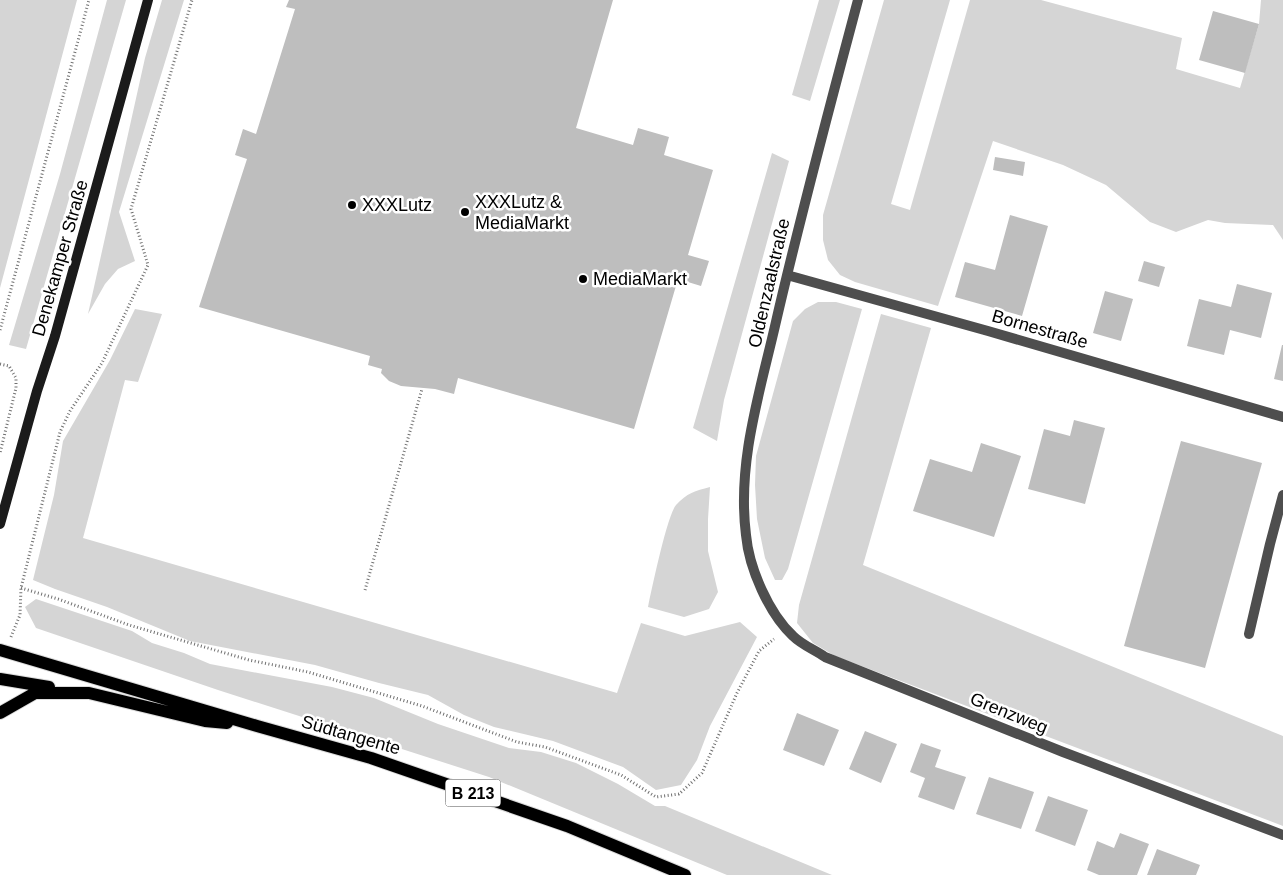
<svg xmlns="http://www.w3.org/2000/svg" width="1283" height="875" font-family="Helvetica,sans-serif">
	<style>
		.green { fill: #d5d5d5 }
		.building { fill: #bebebe }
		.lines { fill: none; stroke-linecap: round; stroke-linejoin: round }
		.primary-casing { stroke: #dbdbdb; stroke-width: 14 }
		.path { stroke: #707070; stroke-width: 3; stroke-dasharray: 1 2.5; stroke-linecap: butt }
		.lane { stroke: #4e4e4e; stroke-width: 10 }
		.street { stroke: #4e4e4e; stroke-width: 10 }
		.secondary { stroke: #1b1b1b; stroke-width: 10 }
		.primary { stroke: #000; stroke-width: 12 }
		.poi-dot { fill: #000; stroke: #fff; stroke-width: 2 }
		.labels { text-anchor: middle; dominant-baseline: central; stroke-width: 5; stroke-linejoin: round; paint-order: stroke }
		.shield { fill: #fff; stroke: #4c4c4c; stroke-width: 1 }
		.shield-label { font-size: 16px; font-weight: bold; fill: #000 }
		.poi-label { font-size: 18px; fill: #000; stroke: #fff; text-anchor: start }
		.street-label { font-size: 18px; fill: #000; stroke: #fff }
	</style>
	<rect width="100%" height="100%" fill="#fff"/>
	<path class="green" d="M0,0H77L0,288Z
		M107,0H126L26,349L9,345L60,174Z
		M162,0H184L119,212L135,261L118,269L105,284L88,314L145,58Z
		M819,0H840L810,101L792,95Z
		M884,0H950L891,204L910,210L970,0H1041L1182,38L1176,69L1240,88L1259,24L1261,0H1283V240L1273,225L1225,223L1208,220L1176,232L1150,222L1106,185L1063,165L993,141L938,306L855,282L840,275L828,260L823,240V215Z
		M772,153L789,161L724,400L717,441L693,428Z
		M818,302H836L862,309L788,569L782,580H775L765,558L757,519L755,485L756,456L793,321L805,309Z
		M135,309L162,314L138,382L125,380L83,538L617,693L641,623L685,636L740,622L757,637L710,726L697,760L681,785L656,790L623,767L553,741L494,727L464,715L428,695L379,683L315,665L190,641L107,607L55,589L33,580L54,495L63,441L110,360Z
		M881,314L931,328L863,565L1283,736V826L835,656L813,643L797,623L799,605Z
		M710,487L708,519V551L718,592L709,609L684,617L648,607C652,588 667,516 676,505C687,493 695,491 710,487Z
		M36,599L132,631L152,643L184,653L210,664L332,687L374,698L438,724L509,748L541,752L576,763L618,784L655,806H665L832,875H727L489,777L218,690L36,628L25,607Z"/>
	<path class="building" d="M289,0H613L576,128L633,145L638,128L669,137L664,155L713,170L688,255L709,261L701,286L678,279L634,429L458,378L454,394L435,389L401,386L389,381L381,373L382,369L368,365L370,356L199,307L247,159L235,155L243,129L256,134L295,9L286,7Z
		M1213,11L1259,24L1245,73L1199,60Z
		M995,157L1025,162L1023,176L993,170Z
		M1010,215L1048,226L1022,316L955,297L965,262L995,270Z
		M1144,261L1165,267L1159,287L1138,281Z
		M1237,284L1272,293L1261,338L1230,330L1224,355L1187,346L1199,299L1231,307Z
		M1105,291L1133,299L1121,341L1093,333Z
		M1282,345H1283V381L1274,379Z
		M1074,420L1105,428L1085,504L1028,489L1044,429L1070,436Z
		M1181,441L1262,463L1205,668L1124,646Z
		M981,443L1021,456L994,537L913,511L930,459L972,472Z
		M797,713L839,730L824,766L783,750Z
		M865,731L897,744L881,783L849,769Z
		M921,743L941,750L935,767L966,777L954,810L918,797L925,778L910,772Z
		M989,777L1034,792L1021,829L976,814Z
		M1048,796L1088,810L1075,846L1035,831Z
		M1120,833L1149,844L1137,875H1099L1087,870L1097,841L1114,848Z
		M1157,849L1200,865L1196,875H1147Z"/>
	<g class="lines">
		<defs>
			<path id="primary" d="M0,650L257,726L371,758L567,826L685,875
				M0,679L49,687
				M0,713L35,693H89L205,721L227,723"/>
		</defs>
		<use href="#primary" class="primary-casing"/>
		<path class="path" d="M0,330L89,0
			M0,364L9,366L16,378V388L0,453
			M21,588L58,599L129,625L249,660L308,672L422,706L517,742L545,747L621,775L656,797L679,794L702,773L737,693L759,651L774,639
			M365,590L422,389
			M11,637L20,615L21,588L60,432L70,411L102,363L148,265L131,209L192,0"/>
		<path class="lane" d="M1249,634L1270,544L1283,495"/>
		<path class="street" d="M858,0C829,109 800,217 775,326C759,395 737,464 746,535C749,568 769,614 793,636C802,645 815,650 825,657L1063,752L1283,835
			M787,275L988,331L1283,417"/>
		<path class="secondary" d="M0,524L37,391L55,336L148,0"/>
		<use href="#primary" class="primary"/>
	</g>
	<g class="poi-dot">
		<circle cx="352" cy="205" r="5"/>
		<circle cx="465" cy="212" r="5"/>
		<circle cx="583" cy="279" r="5"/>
	</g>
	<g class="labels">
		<rect class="shield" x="445.5" y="779.5" width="55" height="27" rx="4"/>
		<g class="shield-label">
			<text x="473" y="793">B 213</text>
		</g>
		<g class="poi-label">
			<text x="475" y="202">XXXLutz &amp;<tspan x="475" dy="21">MediaMarkt</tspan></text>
			<text x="362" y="205">XXXLutz</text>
			<text x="593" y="279">MediaMarkt</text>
		</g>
		<g class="street-label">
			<text transform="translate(60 258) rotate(-74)">Denekamper Straße</text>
			<text transform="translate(769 283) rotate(-77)">Oldenzaalstraße</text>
			<text transform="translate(1040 329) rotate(16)">Bornestraße</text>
			<text transform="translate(1009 713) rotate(22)">Grenzweg</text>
			<text transform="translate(351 735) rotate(16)">Südtangente</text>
		</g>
	</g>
</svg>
